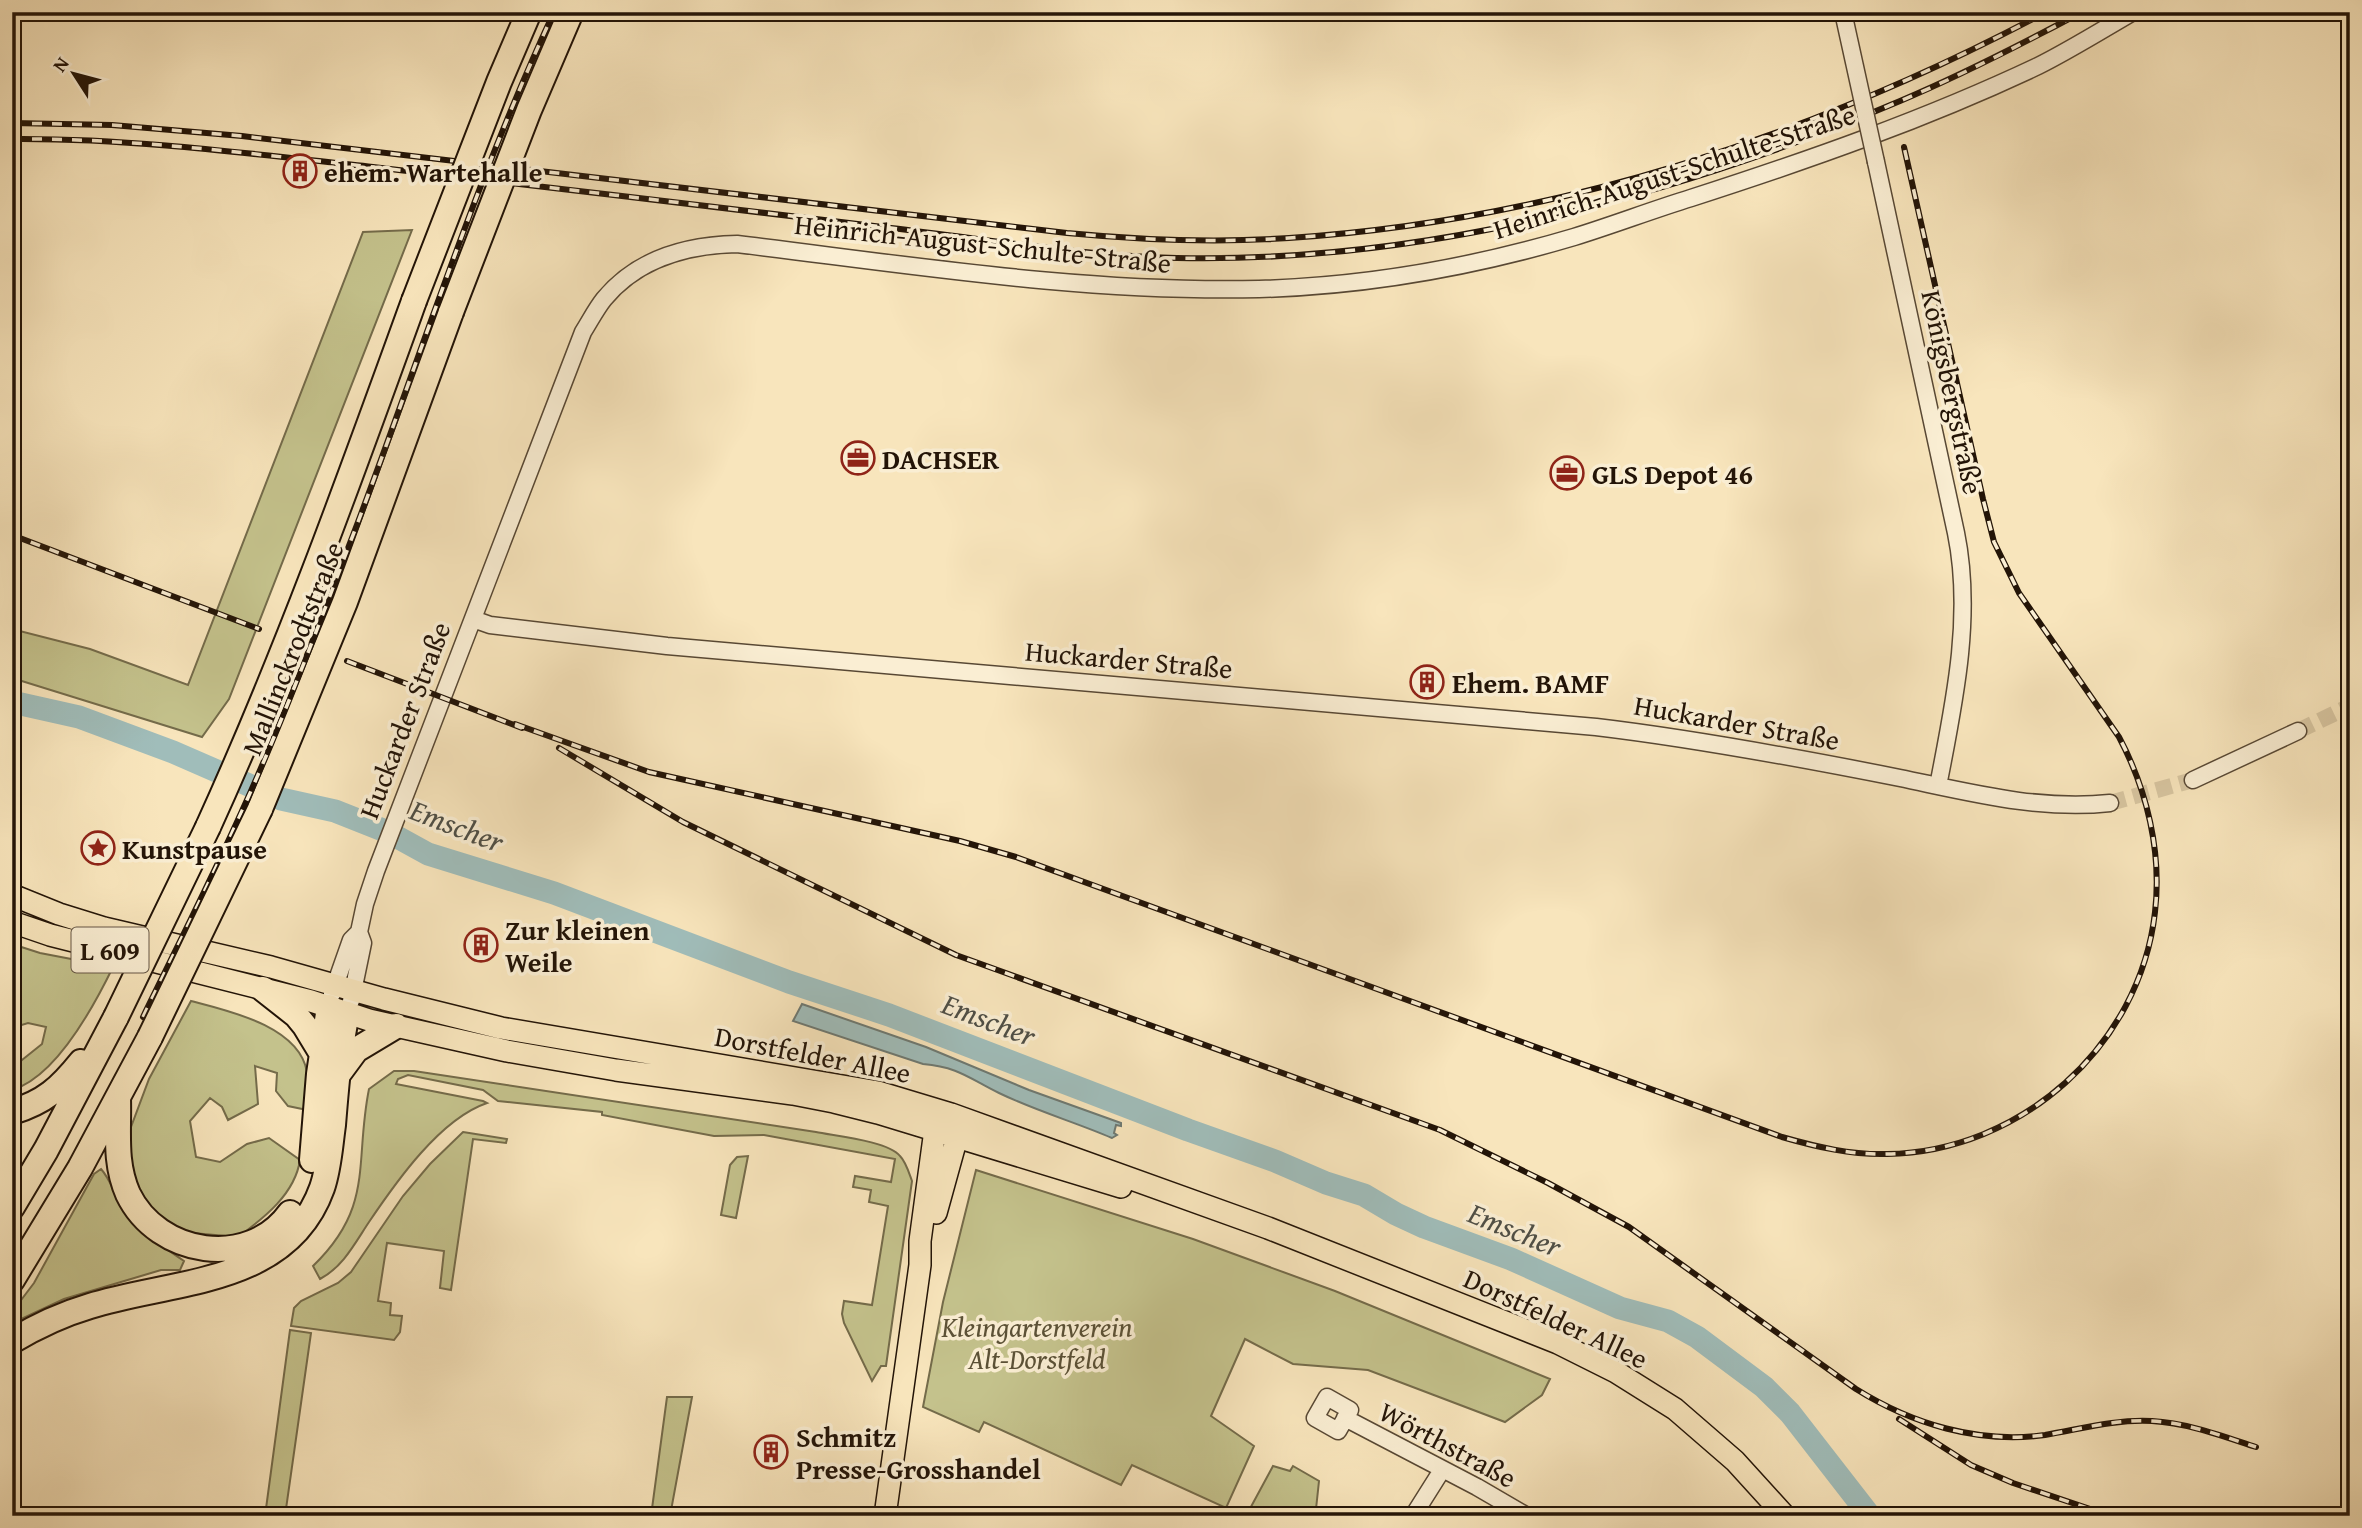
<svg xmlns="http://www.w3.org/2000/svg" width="2362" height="1528" font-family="'Gentium Book Plus',serif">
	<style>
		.green { fill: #c4c28c; stroke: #746b4a; stroke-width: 2 }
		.water { fill: #a0bdba; stroke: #6e7972; stroke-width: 2 }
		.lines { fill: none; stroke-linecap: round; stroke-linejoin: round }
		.river { stroke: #a0bdba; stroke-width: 23 }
		.minor-tunnel { stroke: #d8c6a1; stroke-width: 16; stroke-dasharray: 16 8; stroke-linecap: butt }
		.minor-casing { stroke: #584834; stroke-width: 19 }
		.major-casing { stroke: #231407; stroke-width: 24 }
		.highway-casing { stroke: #231407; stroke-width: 28 }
		.minor { stroke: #faeed3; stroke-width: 16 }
		.major { stroke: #f8e5bc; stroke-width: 21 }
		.highway { stroke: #f8e5bc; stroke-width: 24 }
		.rail-casing { stroke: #231407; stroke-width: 6 }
		.rail { stroke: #faeed3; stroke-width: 3.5; stroke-dasharray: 10; stroke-linecap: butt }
		.minor-bridge-casing { stroke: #584834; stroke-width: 19; stroke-linecap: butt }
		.highway-bridge-casing { stroke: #231407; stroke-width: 28; stroke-linecap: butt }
		.minor-bridge { stroke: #faeed3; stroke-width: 16 }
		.highway-bridge { stroke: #f8e5bc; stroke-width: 24 }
		.labels { text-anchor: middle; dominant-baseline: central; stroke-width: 7; stroke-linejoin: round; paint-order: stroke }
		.shield { fill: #faeed3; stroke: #645544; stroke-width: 2 }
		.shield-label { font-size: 26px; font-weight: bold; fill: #231407 }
		.poi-label { font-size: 28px; font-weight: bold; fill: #231407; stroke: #faeed3; text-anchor: start }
		.street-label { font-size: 28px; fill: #231407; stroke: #faeed3 }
		.park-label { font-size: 28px; font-style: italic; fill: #5b5136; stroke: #faeed3 }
		.water-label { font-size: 30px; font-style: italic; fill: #4f4f46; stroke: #faeed3 }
	</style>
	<rect width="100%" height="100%" fill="#f8e5bc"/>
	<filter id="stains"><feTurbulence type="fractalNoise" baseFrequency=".00286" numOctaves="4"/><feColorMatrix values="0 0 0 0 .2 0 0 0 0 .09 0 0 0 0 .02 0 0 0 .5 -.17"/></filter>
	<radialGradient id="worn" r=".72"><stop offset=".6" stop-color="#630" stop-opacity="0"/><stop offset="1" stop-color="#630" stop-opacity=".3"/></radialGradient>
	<path class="green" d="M412,230L229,699L202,737L12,678V629L90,649L188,685L363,232Z
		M12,944L40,953L113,967C94,1006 56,1077 12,1090V1068L42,1044L46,1027L28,1023L12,1028Z
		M191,1001C229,1011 299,1026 307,1072C309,1084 307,1098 307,1110L288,1106L276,1091L277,1073L255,1066L258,1104L228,1120L222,1107L210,1098L190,1121L196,1157L220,1162L247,1144L269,1138L300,1160C295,1194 264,1218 238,1237L181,1232L153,1216L128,1169L131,1127L149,1079Z
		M394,1071H414L816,1132C835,1136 888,1141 900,1156C906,1162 909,1173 912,1181L886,1366H881L872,1381L844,1323L842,1314L844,1301L872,1305L888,1206L869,1202L871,1190L853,1187L855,1176L891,1182L895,1159L764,1135L714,1136L602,1115V1112L498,1101L483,1090L408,1075L398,1079L396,1084L483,1101L487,1103C440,1119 396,1182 369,1222C355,1243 343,1267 320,1279L313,1266C375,1206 354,1163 369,1089Z
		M463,1132L507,1139L506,1143L473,1139L451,1290L440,1288L444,1251L387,1243L378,1301L391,1303L390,1315L402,1316L400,1332L394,1340L291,1326L294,1308L301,1301L338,1283L351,1272L403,1196L430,1164Z
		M748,1156L736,1218L721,1215L730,1165L737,1157Z
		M101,1169C110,1179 113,1191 120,1202C136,1228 159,1244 184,1261L180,1270H161L64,1299L17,1321L12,1319V1312L34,1283L94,1174Z
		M976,1170L1193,1239L1335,1291L1550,1379L1542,1395L1505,1422L1368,1370L1293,1364L1245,1339L1211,1416L1254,1446L1226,1508L1132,1465L1121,1485L984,1422L979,1432L923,1407L943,1302Z
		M290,1330L311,1333L285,1516H265Z
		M667,1397H692L670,1516H651Z
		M1273,1466L1290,1471L1293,1466L1319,1481L1316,1509L1312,1516H1246Z"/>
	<path class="water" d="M802,1004L926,1047L1029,1090L1121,1123V1126L1116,1125L1114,1133L1117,1135L1112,1138C1075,1122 1036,1111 999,1093C970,1079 959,1067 923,1064L793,1021Z"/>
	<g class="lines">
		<path class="river" d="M12,702L79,717L173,752L281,799L335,811L388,832L428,854L554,893L789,982L889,1015L1188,1130L1275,1161L1326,1183L1364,1195L1396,1214L1424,1227L1511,1259L1620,1308L1668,1321L1697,1337L1764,1387L1790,1413L1870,1516"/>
		<path class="minor-tunnel" d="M2298,731L2350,706
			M2110,803L2193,780"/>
		<defs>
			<path id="minor" d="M1876,162L1956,533C1973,616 1954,704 1938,786
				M473,619L490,625L667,646L1596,727C1697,739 1799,758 1900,778C1968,792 2040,811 2110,803
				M2193,780L2298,731
				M332,994L351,940L359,932L365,904L376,871L583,332C590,321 596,309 604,299C637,259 687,245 737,244C911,265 1084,293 1259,289C1364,286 1473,267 1574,237C1613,225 1652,210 1691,198C1809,160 1926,119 2038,66C2070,50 2102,30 2133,12
				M351,1001L363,943L359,932
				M1327,1397L1350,1410L1338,1431L1315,1418Z
				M1345,1418L1477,1487L1527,1516
				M1413,1516L1442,1470"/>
			<path id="major" d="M12,895L59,914L104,928L271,967L384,999L501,1028L878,1092L951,1114L1268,1228L1558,1343L1616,1372L1675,1409L1735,1461L1785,1516
				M12,922L50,935L311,1001L369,1020L507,1051L616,1070L793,1094L834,1102L878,1113L1121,1187
				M936,1213L957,1137L954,1126
				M885,1516L920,1265V1241L935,1130L945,1120"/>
			<path id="highway" d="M260,809L345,602L451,312
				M208,827C286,656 350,478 414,301
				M263,989L296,1015L305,1026L322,1054
				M339,1073L356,1050L396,1026
				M118,1098C119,1132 114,1162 128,1194C158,1256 249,1270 290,1213
				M12,1112C45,1102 60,1088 81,1062
				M312,1160L319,1074L329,1007
				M12,1207L46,1150L116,1017
				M12,1280L80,1168L150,1037
				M12,1341C37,1326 63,1314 90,1306C172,1280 287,1286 322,1188C329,1168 330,1146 333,1125C336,1088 339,1050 347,1014"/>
		</defs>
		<use href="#minor" class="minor-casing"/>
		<use href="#major" class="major-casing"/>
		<use href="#highway" class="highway-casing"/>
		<use href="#minor" class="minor"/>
		<use href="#major" class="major"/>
		<use href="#highway" class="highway"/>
		<defs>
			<path id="rail" d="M12,123L112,125L242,136L1067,233C1141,240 1215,243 1289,238C1553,221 1813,136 2046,12
				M12,139C133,138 253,154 373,167C546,187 718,207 891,228C986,239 1081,256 1177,258C1424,263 1674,197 1900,101C1962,75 2022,44 2082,12
				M12,535L259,629
				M347,661L522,728
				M515,724L649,772L960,841L1016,857L1782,1137C1817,1147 1851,1155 1887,1154C2021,1152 2140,1046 2155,912C2162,852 2147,790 2119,737L2019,593L1994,542L1983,499L1904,147
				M559,748L683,822L956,955L1440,1130L1548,1183L1629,1227L1856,1389C1912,1424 1978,1444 2045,1435C2081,1429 2115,1419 2152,1421C2188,1423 2222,1436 2256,1447
				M143,1017C176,949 211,880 242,811C285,716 321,619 358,522C422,352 477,177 554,12
				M1899,1419L1971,1465L2013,1483L2111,1516"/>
		</defs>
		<use href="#rail" class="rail-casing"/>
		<use href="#rail" class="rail"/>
		<defs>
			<path id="minor-bridge" d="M1843,12L1876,162"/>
			<path id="highway-bridge" d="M414,301L499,82L529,12
				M451,312L529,110L571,12
				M116,1017L208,827
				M150,1037L260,809"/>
		</defs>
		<use href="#minor-bridge" class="minor-bridge-casing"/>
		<use href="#highway-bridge" class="highway-bridge-casing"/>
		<use href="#minor-bridge" class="minor-bridge"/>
		<use href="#highway-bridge" class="highway-bridge"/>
	</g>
	<defs>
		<symbol id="building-ring" viewBox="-11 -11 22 22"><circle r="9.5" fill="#faeed3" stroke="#8f2418" stroke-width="1.5"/><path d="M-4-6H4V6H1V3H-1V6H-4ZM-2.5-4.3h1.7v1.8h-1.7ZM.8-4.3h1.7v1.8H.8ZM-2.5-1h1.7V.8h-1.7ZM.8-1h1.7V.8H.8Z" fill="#8f2418"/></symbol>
		<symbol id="office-ring" viewBox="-11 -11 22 22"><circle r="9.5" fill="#faeed3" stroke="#8f2418" stroke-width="1.5"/><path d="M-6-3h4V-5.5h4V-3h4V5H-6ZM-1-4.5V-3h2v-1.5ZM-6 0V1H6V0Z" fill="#8f2418"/></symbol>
		<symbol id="sight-ring" viewBox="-11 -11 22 22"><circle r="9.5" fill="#faeed3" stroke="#8f2418" stroke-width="1.5"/><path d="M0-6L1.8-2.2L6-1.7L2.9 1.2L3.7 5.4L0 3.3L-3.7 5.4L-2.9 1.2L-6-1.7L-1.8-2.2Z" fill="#8f2418"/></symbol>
	</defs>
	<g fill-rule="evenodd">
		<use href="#building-ring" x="281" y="152" width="38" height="38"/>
		<use href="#office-ring" x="839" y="439" width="38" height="38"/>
		<use href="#office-ring" x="1548" y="454" width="38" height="38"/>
		<use href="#building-ring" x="1408" y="663" width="38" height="38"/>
		<use href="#sight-ring" x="79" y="829" width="38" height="38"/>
		<use href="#building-ring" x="462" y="926" width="38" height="38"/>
		<use href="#building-ring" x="752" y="1433" width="38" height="38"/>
	</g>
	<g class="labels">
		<rect class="shield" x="71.5" y="927.5" width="77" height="45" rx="5"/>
		<g class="shield-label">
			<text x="110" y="950">L 609</text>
		</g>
		<g class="poi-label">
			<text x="324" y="171">ehem. Wartehalle</text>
			<text x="882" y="458">DACHSER</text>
			<text x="1592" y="473">GLS Depot 46</text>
			<text x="1452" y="682">Ehem. BAMF</text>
			<text x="122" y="848">Kunstpause</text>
			<text x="505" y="929">Zur kleinen<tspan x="505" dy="32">Weile</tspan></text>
			<text x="796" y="1436">Schmitz<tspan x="796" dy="32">Presse-Grosshandel</tspan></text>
		</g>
		<g class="street-label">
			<text transform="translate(1674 171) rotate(-18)">Heinrich-August-Schulte-Straße</text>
			<text transform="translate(983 243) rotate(6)">Heinrich-August-Schulte-Straße</text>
			<text transform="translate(1953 392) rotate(78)">Königsbergstraße</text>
			<text transform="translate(292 648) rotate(-68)">Mallinckrodtstraße</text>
			<text transform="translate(1129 659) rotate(5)">Huckarder Straße</text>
			<text transform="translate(404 720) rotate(-69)">Huckarder Straße</text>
			<text transform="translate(1737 722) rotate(10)">Huckarder Straße</text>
			<text transform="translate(813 1054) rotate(11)">Dorstfelder Allee</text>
			<text transform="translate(1556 1318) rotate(25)">Dorstfelder Allee</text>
			<text transform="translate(1448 1444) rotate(28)">Wörthstraße</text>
		</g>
		<g class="park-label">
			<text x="1037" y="1326">Kleingartenverein<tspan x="1037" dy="32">Alt-Dorstfeld</tspan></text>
		</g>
		<g class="water-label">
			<text transform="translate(457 825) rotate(21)">Emscher</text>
			<text transform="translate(989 1019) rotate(21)">Emscher</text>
			<text transform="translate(1515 1229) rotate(22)">Emscher</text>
		</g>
	</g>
	<rect width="2362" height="1528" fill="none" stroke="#f8e5bc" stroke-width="42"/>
	<rect x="14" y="14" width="2334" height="1500" fill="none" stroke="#231407" stroke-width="3.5"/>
	<rect x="21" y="21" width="2320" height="1486" fill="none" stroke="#231407" stroke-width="2"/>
	<g transform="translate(74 74) rotate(306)" stroke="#faeed3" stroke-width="5" paint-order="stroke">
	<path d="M0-5L12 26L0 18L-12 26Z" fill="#231407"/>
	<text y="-10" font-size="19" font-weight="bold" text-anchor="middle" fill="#231407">N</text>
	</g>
	<rect width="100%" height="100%" filter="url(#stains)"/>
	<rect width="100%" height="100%" fill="url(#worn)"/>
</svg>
